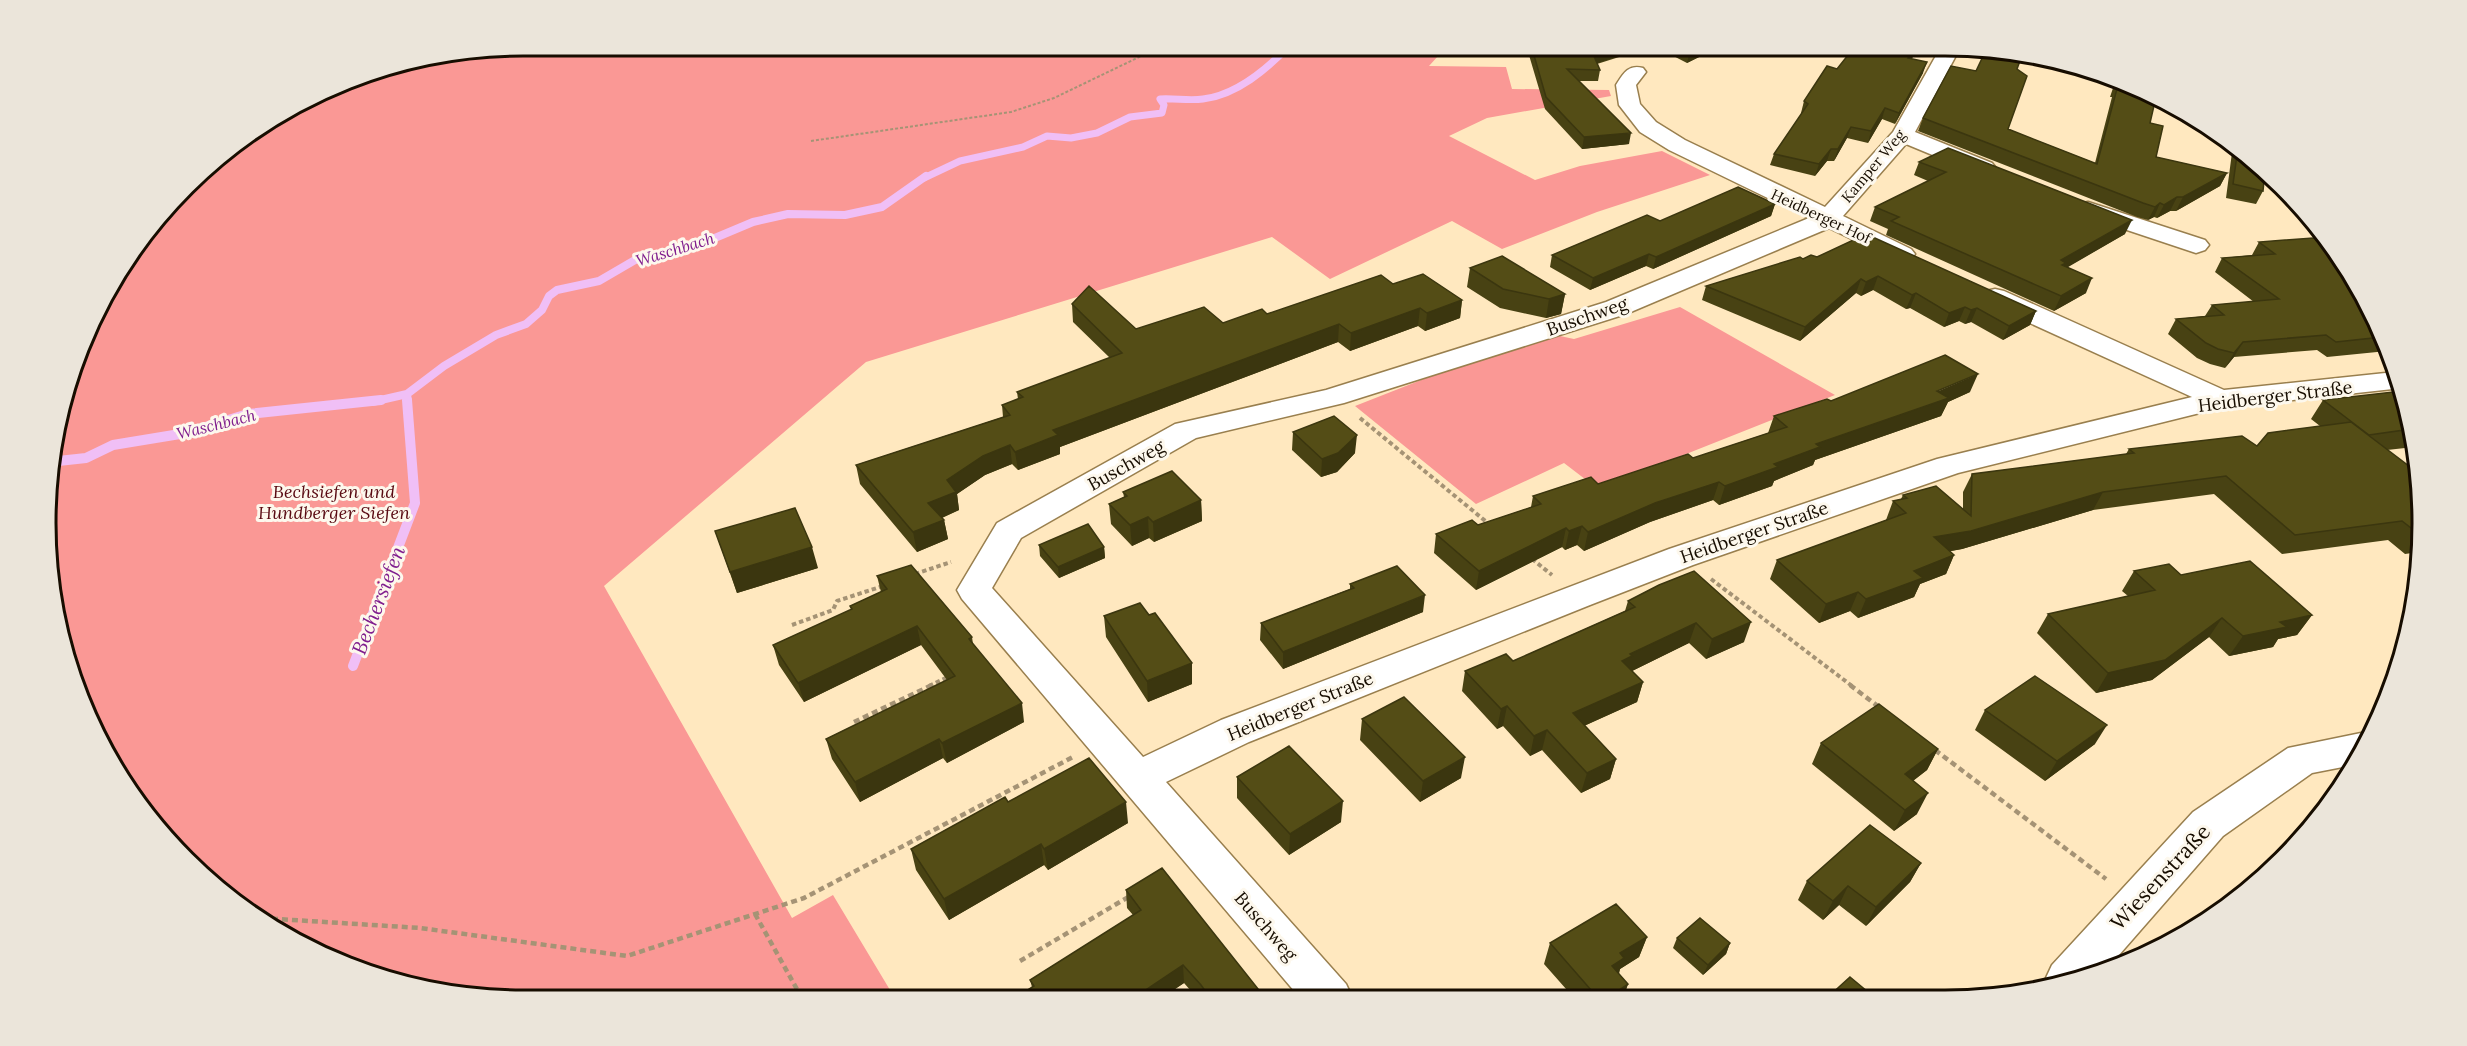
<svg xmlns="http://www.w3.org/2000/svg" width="2467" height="1046" font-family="Lora,serif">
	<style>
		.green { fill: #fa9895 }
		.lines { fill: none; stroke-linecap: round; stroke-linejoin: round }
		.stream-far2 { stroke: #f0bff6; stroke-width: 7 }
		.stream-far1 { stroke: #f0bff6; stroke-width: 8 }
		.stream { stroke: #f0bff6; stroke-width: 10 }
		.street-casing { stroke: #997f4e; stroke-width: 3 }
		.path-far2 { stroke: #a59375; stroke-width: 2; stroke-dasharray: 3 2; stroke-linecap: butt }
		.path-far1 { stroke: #a59375; stroke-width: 4; stroke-dasharray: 4.5 3; stroke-linecap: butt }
		.path { stroke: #a59375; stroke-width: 4.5; stroke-dasharray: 6 4; stroke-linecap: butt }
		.street { fill: #fff; fill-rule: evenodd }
		.wall { fill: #484213 }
		.shaded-wall { fill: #3b360f }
		.building { fill: #544d16; stroke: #3b360f; stroke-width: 1.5 }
		.labels { text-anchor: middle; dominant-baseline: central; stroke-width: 6; stroke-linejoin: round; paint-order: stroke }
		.far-street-label { font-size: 15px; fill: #170d00; stroke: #fdf8ed }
		.far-water-label { font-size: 16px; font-style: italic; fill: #801e8e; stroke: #fdf8ed }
		.street-label { font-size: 18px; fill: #170d00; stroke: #fdf8ed }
		.park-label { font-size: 18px; font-style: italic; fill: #590a12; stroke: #fdf8ed }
		.water-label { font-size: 20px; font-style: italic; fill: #801e8e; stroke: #fdf8ed }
		.near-street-label { font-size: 21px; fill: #170d00; stroke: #fdf8ed }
		.rim { fill: none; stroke: #170d00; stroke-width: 3 }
	</style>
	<rect width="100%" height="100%" fill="#ffe8bf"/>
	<path class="green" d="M523,45H1448L1429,66L1506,67L1512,89L1609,90L1611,96L1487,118L1449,136L1535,180L1580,166L1662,151L1710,175L1597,212L1502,249L1452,221L1330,279L1272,237L866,362L604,586L792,918L833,895L896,1000L523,1001L370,976L232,902L125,788L81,706L54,617L49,460L70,370L109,284L208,163L284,109L369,70Z
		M1680,307L1835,395L1598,489L1564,463L1476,504L1355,406L1462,364L1560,336L1574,339Z"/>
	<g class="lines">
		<path class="stream-far2" d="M924,178L960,161L1023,147L1047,136L1071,138L1097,133L1130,117L1162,113L1164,105L1160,99C1174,98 1189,101 1203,99C1237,95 1267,69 1290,45"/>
		<path class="stream-far1" d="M407,394L408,402
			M372,402L407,394L444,366L496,335L526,324L542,310L549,296L557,290L599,281L635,260L691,248L753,222L788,214L845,215L882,207L926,176"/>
		<path class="stream" d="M49,462L86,458L113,445L186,433L248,414L381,400
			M353,666L415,503L407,400"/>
		<defs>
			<path id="street" d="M1942,45L1960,48L1915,132L1992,163L1996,168L1992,173H1976L1906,144L1843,216L1911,249L1915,254L1911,259L1902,262L1893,259L1829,228L1626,314L1344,403L1196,438L1021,538L992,588L1143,757L1221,720L1669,549L1937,459L2192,397L1986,303L1982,297L1986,291L1995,289L2004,291L2224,390L2395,372L2402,388L2220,408L1958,473L1693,565L1590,605L1249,742L1166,782L1346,984L1353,999H1301L962,599L957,590L997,523L1175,424L1326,390L1606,302L1809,218L1669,150L1640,132L1619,105L1616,85C1623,74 1628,64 1643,68L1646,72L1636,85L1640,104L1656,122L1685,140L1825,207L1893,132Z
				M2088,202L2205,240L2209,245L2205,250L2196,253L2079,214L2076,209L2079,204Z
				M2361,733L2368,735L2353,765L2312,773L2223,836L2105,971L2048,986L2045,980L2052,965L2193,812L2288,748Z"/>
		</defs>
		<use href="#street" class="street-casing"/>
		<path class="path-far2" d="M811,141L1011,112L1054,98L1164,45"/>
		<path class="path-far1" d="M1360,418L1489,524
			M1532,559L1552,575
			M915,574L951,562
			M1711,579L1852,686
			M792,625L833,610L837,601L883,586
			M929,686L948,677"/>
		<path class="path" d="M1850,685L1879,707
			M854,722L932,685
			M1935,750L2106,879
			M755,914L803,1000
			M262,918L420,928L627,956L804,898L1073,757
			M1020,961L1130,896"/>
		<use href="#street" class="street"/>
	</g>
	<path class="wall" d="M1526,45H1723L1687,63L1654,46L1597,64L1600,70L1598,81H1579L1629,144L1582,149L1545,109Z
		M1911,59L1923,73L1895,124L1882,119L1868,143L1847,138L1834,161H1827L1815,176L1770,165L1774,154L1802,114L1801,113L1804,101L1837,69Z
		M2017,69L2008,129L2095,163L2112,97H2110L2116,79L2156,97L2150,123L2156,157L2227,173L2220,186L2176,211H2170L2157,218L2154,217L2148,220L2137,217L1918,131L1923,118L1976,71Z
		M2233,145L2259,163L2263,191L2256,204L2226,198Z
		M1919,162L2125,234L2067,267L2086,293L2054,311L1886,235L1888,229L1870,221L1875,207L1928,181L1914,175Z
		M1775,204L1771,216L1653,269L1646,266L1590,290L1550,267L1552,255L1660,221Z
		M2259,242L2373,311L2387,351L2327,357L2317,350L2234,357L2225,368L2210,364L2197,358L2168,334L2176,319L2205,316L2212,305L2254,302L2215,272L2222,258L2252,255Z
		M1817,257L2036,311L2030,325L2003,340L1971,322L1965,324L1959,321L1944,327L1910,308L1906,309L1873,290L1861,296L1856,293L1800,341L1702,300L1706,286L1803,259Z
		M1470,268L1565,294L1561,314L1546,318L1500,308L1467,287Z
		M1393,284L1462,300L1460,318L1425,331L1418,326L1350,351L1338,342L1060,447V454L1018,470L1012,464L985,475L957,494L959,510L942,518L944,520L948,539L917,552L860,484L856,465L1003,417L1002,405L1018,399L1017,392L1110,358L1073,322L1072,304L1136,329L1223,323L1267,314Z
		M1970,392L1948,402L1941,416L1815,460L1813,465L1774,481L1772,486L1719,505L1713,500L1650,522L1584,551L1577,545L1565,550L1562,547L1476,590L1434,553L1436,534L1478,525L1531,507L1533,496L1598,484L1693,458L1768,433L1774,416L1831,401Z
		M2406,399L2414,447L2387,450L2421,491L2419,552L2405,554L2388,540L2282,554L2214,494L2093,510L1962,549L1950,551L1954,555L1946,574L1920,584L1914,597L1858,618L1850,611L1819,623L1770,579L1777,560L1886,520L1893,501L1901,499L1903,495L1963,509V492L1972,474L2126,454L2129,449L2257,446L2320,426L2311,419L2323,400Z
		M1293,432L1355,453L1337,472L1321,477L1292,450Z
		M1123,492L1201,500L1202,521L1154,542L1149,538L1132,546L1111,524L1109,504L1124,497Z
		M715,531L818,568L737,593Z
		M1039,545L1104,547L1105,558L1059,578L1040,556Z
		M2134,571L2181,575L2312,615L2297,635L2278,639L2273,647L2229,656L2209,637L2152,680L2096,693L2037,633L2048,614L2128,596L2122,591Z
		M877,576L972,637L973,644L1024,722L947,763L943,758L860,802L832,759L826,739L947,680L921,645L804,702L779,665L773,645L851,610L850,606L881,592Z
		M1350,584L1423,612L1283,669L1260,640L1261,623L1350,589Z
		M1659,585L1744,642L1706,659L1689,643L1632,671L1643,682L1637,702L1584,726L1616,759L1610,779L1581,793L1542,750L1530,756L1503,726L1497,729L1462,691L1465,671L1513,661L1625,611L1628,601Z
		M1149,615L1192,663V684L1148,702L1106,637L1104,616Z
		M1985,710L2095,744L2045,781L1975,730Z
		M1362,719L1461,778L1420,802L1360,740Z
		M1821,743L1938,749L1927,770L1913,781L1917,814L1894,831L1812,764Z
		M1237,777L1341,822L1289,855L1237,798Z
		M1008,802L1128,823L1048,870L1044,865L949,920L916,870L911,849Z
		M1921,863L1910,882L1866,926L1839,905L1823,920L1798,900L1807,881Z
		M1126,890L1266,999H1198L1184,983L1160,999L1012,1000L1032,987L1030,980L1133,915L1127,908Z
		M1647,937L1639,957L1620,969L1619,974L1628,984L1623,998H1574L1544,964L1550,943Z
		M1677,938L1730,943L1726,954L1703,975L1673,948Z"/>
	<path class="shaded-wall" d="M1623,45H1654L1591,65L1593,54Z
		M1703,45H1723L1687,63L1690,51Z
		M1917,45H1921L1905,69L1908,58Z
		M1927,62L1923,73L1895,124L1899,113Z
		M1885,108L1882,119L1868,143L1871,131Z
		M1851,127L1847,138L1834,161L1838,149Z
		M1631,133L1629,144L1582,149L1584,137Z
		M1831,149L1827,161L1815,176L1819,164Z
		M2227,173L2220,186L2176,211L2183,197Z
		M2177,197L2170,211L2157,218L2164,205Z
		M2160,203L2154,217L2148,220L2155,207Z
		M1775,204L1771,216L1653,269L1656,257Z
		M2132,220L2125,234L2063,270L2061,260Z
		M1649,254L1646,266L1590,290L1593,278Z
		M1878,276L1873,290L1861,296L1866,282Z
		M2092,278L2086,293L2054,311L2061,296Z
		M1861,279L1856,293L1800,341L1805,327Z
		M1916,293L1910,308L1906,309L1912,295Z
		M1565,294L1561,314L1546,318L1549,299Z
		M1462,300L1460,318L1425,331L1427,313Z
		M1965,307L1959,321L1944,327L1949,313Z
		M1420,308L1418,326L1350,351L1351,333Z
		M1977,308L1971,322L1965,324L1971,310Z
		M2036,311L2030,325L2003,340L2009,326Z
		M1339,324L1338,342L1060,447V454L1018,470L1015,452L1053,430Z
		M2243,342L2234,357L2225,368L2234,353Z
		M1978,374L1970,392L1948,402L1941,416L1815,460L1813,465L1774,481L1772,486L1719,505L1725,486L1774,464L1816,444Z
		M1357,435L1355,453L1337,472L1321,477L1322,459Z
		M1010,445L1012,464L985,475L957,494L959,510L932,522L928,503L947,480L983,456Z
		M1719,482L1713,500L1650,522L1584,551L1588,532L1655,503Z
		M2103,492L2093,510L1962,549L1925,556L1934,537Z
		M1201,500L1202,521L1154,542L1153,522Z
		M1148,517L1149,538L1132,546L1130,525Z
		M944,520L948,539L917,552L913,532Z
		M1582,526L1577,545L1565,550L1569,531Z
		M1566,528L1562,547L1476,590L1479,571Z
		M812,547L818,568L737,593L730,572Z
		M1104,547L1105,558L1059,578L1058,567Z
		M1954,555L1946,574L1920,584L1914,597L1858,618L1866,599L1914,571Z
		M1858,592L1850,611L1819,623L1826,604Z
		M1425,595L1423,612L1283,669V652Z
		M2312,615L2297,635L2278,639L2273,647L2229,656L2243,636L2280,622Z
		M2222,618L2209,637L2152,680L2096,693L2108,673Z
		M1751,622L1744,642L1706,659L1712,639Z
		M1696,623L1689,643L1628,673L1622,661L1630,654Z
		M917,626L921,645L804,702L798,683Z
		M1192,663V684L1148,702L1147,681Z
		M1643,682L1637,702L1568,733L1573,713Z
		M1022,703L1024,722L947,763L942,743Z
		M1507,706L1503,726L1497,729L1501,709Z
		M2107,725L2095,744L2045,781L2057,761Z
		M1547,730L1542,750L1530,756L1534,736Z
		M939,739L943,758L860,802L855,782Z
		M1938,749L1927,770L1894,795L1905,774Z
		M1465,757L1461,778L1420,802L1423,781Z
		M1616,759L1610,779L1581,793L1587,773Z
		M1928,793L1917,814L1894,831L1905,810Z
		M1343,801L1341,822L1289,855L1290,834Z
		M1126,802L1128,823L1048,870L1044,849Z
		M1041,844L1044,865L949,920L944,899Z
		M1921,863L1910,882L1866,926L1876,907Z
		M1848,886L1839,905L1823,920L1833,901Z
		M1647,937L1639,957L1620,969L1617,978L1612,966L1620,953Z
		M1730,943L1726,954L1703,975L1708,965Z
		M1183,965L1184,983L1160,999H1132Z
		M1628,984L1623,998H1607Z"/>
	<path class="building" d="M1531,45H1623L1593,54L1600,70L1567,69L1631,133L1584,137L1546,97Z
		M1677,45H1703L1690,51Z
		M1856,45L1872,46V45H1917L1908,58L1927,62L1899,113L1885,108L1871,131L1851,127L1838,149H1831L1819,164L1774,154L1808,104L1804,101L1827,66L1837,69Z
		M1985,52L2021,58L2017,69L2027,76L2008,129L2097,164L2118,85L2116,84L2117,79L2156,97L2150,123L2163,126L2156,157L2227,173L2183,197H2177L2164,205L2160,203L2155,207L2143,203L1923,118L1951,66L1976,71Z
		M1948,148L2132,220L2061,260L2066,263L2062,265L2092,278L2061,296L1891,221L1899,217L1875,207L1946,172L1919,162Z
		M2238,148L2259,163L2265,170L2263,191L2233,184Z
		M1738,187L1775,204L1656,257L1649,254L1593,278L1552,255L1647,215L1660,221Z
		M1866,234L2036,311L2009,326L1977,308L1971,310L1965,307L1949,313L1916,293L1912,295L1878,276L1866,282L1861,279L1805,327L1706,286L1800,257L1803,259L1811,255L1817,257Z
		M2327,237L2373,311L2382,337L2336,342L2326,335L2243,342L2234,353L2218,349L2206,343L2176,319L2224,315L2212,305L2279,299L2222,258L2275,254L2259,242Z
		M1502,256L1565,294L1549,299L1503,289L1470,268Z
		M1423,274L1462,300L1427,313L1420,308L1351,333L1339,324L1053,430L1058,435L1015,452L1010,445L983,456L947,480L956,492L928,503L944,520L913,532L856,465L1010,415L1002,405L1023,397L1017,392L1122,353L1072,304L1089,286L1136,329L1204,307L1223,323L1262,309L1267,314L1381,275L1393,284Z
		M1945,355L1978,374L1937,391L1949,398L1816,444L1820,447L1774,464L1778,467L1725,486L1719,482L1655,503L1588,532L1582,526L1569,531L1566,528L1479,571L1436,534L1472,520L1478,525L1541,504L1533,496L1591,477L1598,484L1688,454L1693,458L1787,427L1774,416L1827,399L1831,401Z
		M2402,391L2406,399L2411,429L2369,435L2323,400Z
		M1334,416L1357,435L1338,453L1322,459L1293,432Z
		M2351,422L2418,473L2421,491L2420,535L2402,521L2295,535L2226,476L2103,492L1971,531L1934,537L1954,555L1914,571L1923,578L1866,599L1858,592L1826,604L1777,560L1906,513L1893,501L1907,498L1903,495L1936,486L1971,516L1972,474L2134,453L2129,449L2242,436L2257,446L2268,433Z
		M1172,471L1201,500L1153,522L1148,517L1130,525L1109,504L1127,496L1123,492Z
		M795,508L812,547L730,572L715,531Z
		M1088,524L1104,547L1058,567L1039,545Z
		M2250,561L2312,615L2280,622L2287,627L2243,636L2222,618L2165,660L2108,673L2048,614L2155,590L2134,571L2169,564L2181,575Z
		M911,565L972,637L969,639L1022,703L942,743L939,739L855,782L826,739L955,676L917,626L798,683L773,645L852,609L850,606L887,589L877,576Z
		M1397,566L1425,595L1283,652L1261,623L1354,588L1350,584Z
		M1694,571L1751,622L1712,639L1696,623L1630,654L1632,656L1622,661L1643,682L1573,713L1616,759L1587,773L1547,730L1534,736L1507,706L1501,709L1465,671L1506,654L1513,661L1635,607L1628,601L1659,585Z
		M1140,603L1149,615L1155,613L1192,663L1147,681L1104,616Z
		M2035,676L2107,725L2057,761L1985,710Z
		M1404,697L1465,757L1423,781L1362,719Z
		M1879,704L1938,749L1905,774L1928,793L1905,810L1821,743Z
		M1289,746L1343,801L1290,834L1237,777Z
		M1089,758L1126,802L1044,849L1041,844L944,899L911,849L1005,797L1008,802Z
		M1870,825L1921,863L1876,907L1848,886L1833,901L1807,881Z
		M1162,868L1266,999H1211L1201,985L1183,965L1132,999L1012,1000L1034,986L1030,980L1141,910L1126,890Z
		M1616,904L1647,937L1620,953L1624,958L1612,966L1628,984L1607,998H1598L1550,943Z
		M1700,918L1730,943L1708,965L1677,938Z
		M1850,977L1874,997H1828Z"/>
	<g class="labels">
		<g class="far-street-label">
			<text transform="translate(1873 166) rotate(-50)">Kamper Weg</text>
			<text transform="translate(1821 216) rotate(25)">Heidberger Hof</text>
		</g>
		<g class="far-water-label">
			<text transform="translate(675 249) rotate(-17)">Waschbach</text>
			<text transform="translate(216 424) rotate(-14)">Waschbach</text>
		</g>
		<g class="street-label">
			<text transform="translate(1587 316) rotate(-19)">Buschweg</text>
			<text transform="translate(2275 396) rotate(-7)">Heidberger Straße</text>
			<text transform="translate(1126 465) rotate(-29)">Buschweg</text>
			<text transform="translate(1754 532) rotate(-19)">Heidberger Straße</text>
			<text transform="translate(1300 706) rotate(-22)">Heidberger Straße</text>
			<text transform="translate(1266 926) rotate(49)">Buschweg</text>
		</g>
		<g class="park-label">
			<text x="334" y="491">Bechsiefen und<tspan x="334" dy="21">Hundberger Siefen</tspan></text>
		</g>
		<g class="water-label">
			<text transform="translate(378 600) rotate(-69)">Bechersiefen</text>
		</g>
		<g class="near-street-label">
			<text transform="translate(2160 877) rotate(-47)">Wiesenstraße</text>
		</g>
	</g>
	<path d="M0 0H2467V1046H0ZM523 56H1945A467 467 0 0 1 2412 523V523A467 467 0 0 1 1945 990H523A467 467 0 0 1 56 523V523A467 467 0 0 1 523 56Z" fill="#ebe5da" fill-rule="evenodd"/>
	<path class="rim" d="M523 56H1945A467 467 0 0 1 2412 523V523A467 467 0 0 1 1945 990H523A467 467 0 0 1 56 523V523A467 467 0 0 1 523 56Z"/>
</svg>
